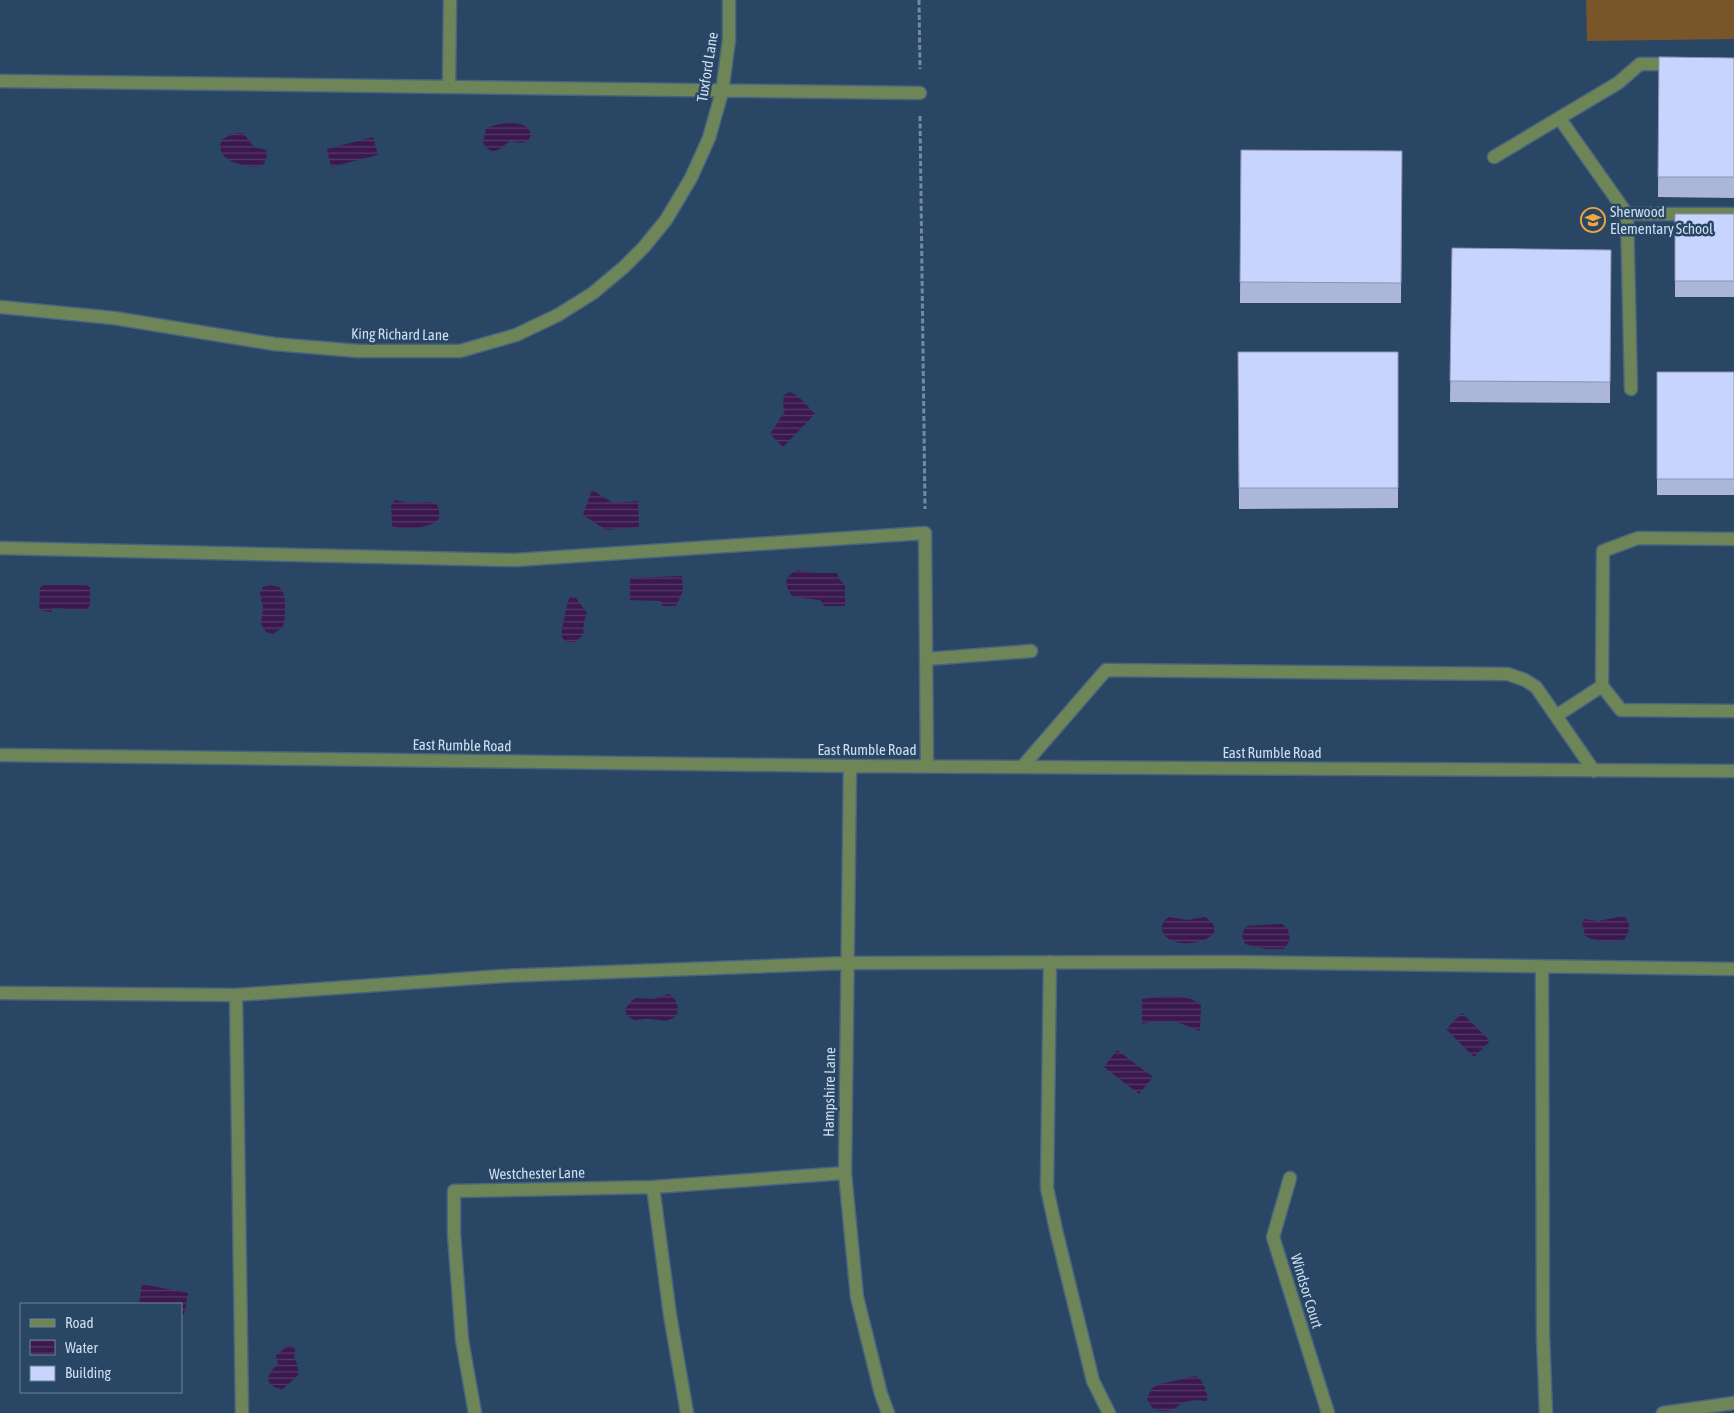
<svg xmlns="http://www.w3.org/2000/svg" width="1734" height="1413" font-family="'Asap Condensed',sans-serif">
	<style>
		.pitch { fill: #785629 }
		.water { fill: url(#water-rules) }
		.lines { fill: none; stroke-linecap: round; stroke-linejoin: round }
		.minor-casing { stroke: #4a6480; stroke-width: 15 }
		.path { stroke: #728aa3; stroke-width: 3; stroke-dasharray: 5 2.5; stroke-linecap: butt }
		.minor { stroke: #6e8558; stroke-width: 12 }
		.wall { fill: #abb6da }
		.building { fill: #c7d4fd; stroke: #8b94b1 }
		.labels { text-anchor: middle; dominant-baseline: central; stroke-width: 5; stroke-linejoin: round; paint-order: stroke }
		.street-label { font-size: 15px; fill: #cddef1; stroke: #294664 }
		.poi-label { font-size: 15px; fill: #cddef1; stroke: #294664; text-anchor: start }
	</style>
	<defs>
		<pattern id="water-rules" width="6" height="5" patternUnits="userSpaceOnUse" patternTransform="scale(1.25)"><rect width="6" height="5" fill="#3b194f"/><path d="M0 2.5h6" fill="none" stroke="#563a69"/></pattern>
	</defs>
	<rect width="100%" height="100%" fill="#294664"/>
	<path class="pitch" d="M1586,0H1734V39L1587,41Z"/>
	<path class="water" d="M511,123C520,124 529,124 531,135L528,141L521,143L510,141C499,149 493,158 483,143L486,128L500,124Z
		M236,133H243L254,147L266,150L267,156L264,164C254,170 246,165 236,163C224,159 217,152 222,139Z
		M373,137L378,155L331,167L327,149Z
		M789,392C799,394 808,407 815,414L783,447L770,434L785,411L783,404L784,395Z
		M592,490L613,503L638,501L639,527L606,530L583,515Z
		M395,500C402,501 409,503 415,503C431,502 441,498 439,519C431,528 404,531 392,526L391,505Z
		M798,570L814,573H837L840,580L845,585V606H824L820,600L793,597C784,585 783,576 798,570Z
		M682,576L683,591L676,606H662L661,601L630,600V578Z
		M43,585H86L90,587V606L85,610L53,608L51,612L39,610L40,588Z
		M270,585C273,586 276,586 279,587C288,593 285,618 283,627L273,634L266,632L261,624L263,608L260,593L263,587Z
		M570,597L576,598L587,613L584,621L583,635L575,642H566C563,639 562,638 562,634C561,631 568,599 570,597Z
		M1169,917L1187,920L1205,917C1240,939 1169,956 1162,930C1161,925 1164,920 1169,917Z
		M1619,917H1625C1631,925 1630,932 1624,940C1609,941 1598,943 1585,936L1582,923L1584,919L1598,921Z
		M1276,924H1282L1288,929L1290,940L1284,949H1265L1245,944L1242,936L1244,929L1247,926Z
		M669,994C677,998 683,1014 671,1019C664,1023 652,1018 644,1019C640,1019 636,1021 632,1019C628,1018 627,1014 625,1010L630,1002L636,998L654,999Z
		M1164,996C1178,996 1190,996 1201,1005L1200,1031L1174,1021L1152,1022L1142,1024V999Z
		M1462,1013L1490,1041L1474,1057L1446,1029Z
		M1117,1050L1153,1077L1139,1094L1104,1067Z
		M142,1284L188,1293L184,1315L181,1314V1304H139Z
		M288,1346H292C296,1349 296,1353 294,1357L298,1366V1375L283,1389C275,1389 264,1383 270,1374C271,1370 275,1368 278,1364L276,1355Z
		M1195,1376C1204,1379 1205,1390 1208,1397L1206,1401C1199,1400 1191,1400 1185,1402C1180,1404 1176,1408 1171,1410C1158,1413 1151,1410 1147,1398L1152,1388L1160,1384Z"/>
	<g class="lines">
		<defs>
			<path id="minor" d="M0,81L920,93
				M449,86L450,0
				M1560,119L1627,214H1734
				M1494,157L1618,83L1640,64H1677
				M1627,214L1631,389
				M0,307L114,318L274,344L358,351H460L516,335L558,315L593,293L624,267L644,247L666,220L691,178L709,138L722,92L729,40V0
				M1734,539L1638,538L1603,551L1602,686L1621,710L1734,711
				M0,548L515,560L925,533L927,766
				M926,659L1031,651
				M1556,716L1602,686
				M0,755L850,766L1734,771
				M850,766L845,1173L857,1297L881,1394L888,1413
				M1023,766L1106,670L1508,674L1525,680L1536,687L1594,771
				M1050,962L1047,1188L1056,1230L1093,1381L1109,1413
				M1542,966L1543,1336L1546,1413
				M0,993L236,995L503,976L847,963L1237,962L1734,969
				M236,995L242,1413
				M1290,1178L1273,1237L1328,1413
				M653,1187L670,1315L687,1413
				M475,1413L462,1340L454,1234V1191L653,1187L845,1173
				M1663,1413L1734,1403"/>
		</defs>
		<use href="#minor" class="minor-casing"/>
		<path class="path" d="M919,0L920,69
			M920,116L925,509"/>
		<use href="#minor" class="minor"/>
	</g>
	<path class="wall" d="M1659,57L1734,58V198L1658,197Z
		M1241,150L1402,151L1401,303H1240Z
		M1675,214H1734V297H1675Z
		M1452,248L1611,250L1610,403L1450,402Z
		M1238,352H1398V508L1239,509Z
		M1657,372H1734V495H1657Z"/>
	<path class="building" d="M1659,57L1734,58V177H1658Z
		M1241,150L1402,151L1401,283L1240,282Z
		M1675,214H1734V281H1675Z
		M1452,248L1611,250L1610,382L1450,381Z
		M1238,352H1398V488H1239Z
		M1657,372H1734V479H1657Z"/>
	<defs>
		<symbol id="school-ring" viewBox="-11 -11 22 22"><circle r="9.5" fill="#294664" stroke="#f1a63f" stroke-width="1.5"/><path d="M0-5L7-2L0 1L-7-2ZM-4 1L0 2.5L4 1V4Q0 6-4 4Z" fill="#f1a63f"/></symbol>
	</defs>
	<g fill-rule="evenodd">
		<use href="#school-ring" x="1579" y="206" width="28" height="28"/>
	</g>
	<g class="labels">
		<g class="street-label">
			<text transform="translate(707 67) rotate(-81)">Tuxford Lane</text>
			<text transform="translate(400 334) rotate(1)">King Richard Lane</text>
			<text transform="translate(462 745) rotate(1)">East Rumble Road</text>
			<text x="867" y="749">East Rumble Road</text>
			<text x="1272" y="752">East Rumble Road</text>
			<text transform="translate(829 1092) rotate(-89)">Hampshire Lane</text>
			<text transform="translate(537 1173) rotate(-1)">Westchester Lane</text>
			<text transform="translate(1307 1291) rotate(73)">Windsor Court</text>
		</g>
		<g class="poi-label">
			<text x="1610" y="211">Sherwood<tspan x="1610" dy="17">Elementary School</tspan></text>
		</g>
	</g>
	<rect x="20" y="1303" width="162" height="90" fill="#294664" stroke="#6b839c"/>
	<rect x="30" y="1319" width="25" height="8" fill="#6e8558" stroke="#6b839c"/>
	<text x="65" y="1328" font-size="15" fill="#cddef1">Road</text>
	<rect x="30" y="1340" width="25" height="15" fill="url(#water-rules)" stroke="#6b839c"/>
	<text x="65" y="1353" font-size="15" fill="#cddef1">Water</text>
	<rect x="30" y="1366" width="25" height="15" fill="#c7d4fd" stroke="#6b839c"/>
	<text x="65" y="1378" font-size="15" fill="#cddef1">Building</text>
</svg>
